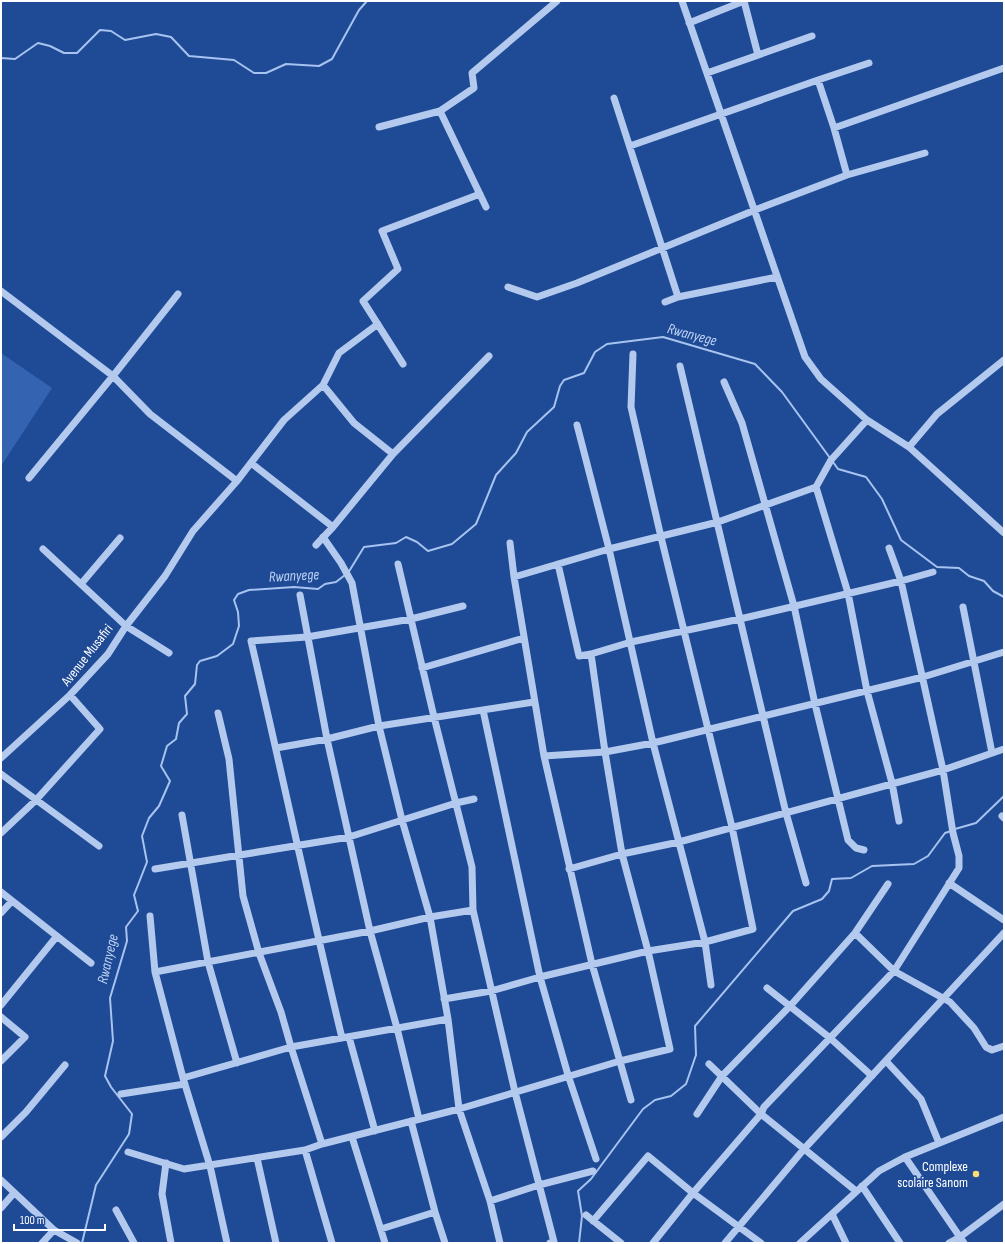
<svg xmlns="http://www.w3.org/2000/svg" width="1005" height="1244" font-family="'Sofia Sans Condensed',sans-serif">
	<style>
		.green { fill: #3463b2 }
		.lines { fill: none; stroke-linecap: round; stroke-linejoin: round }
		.stream { stroke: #a7c3f0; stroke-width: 2 }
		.minor { stroke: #b3caee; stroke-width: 7 }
		.poi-dot { fill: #fcde74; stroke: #1f4a95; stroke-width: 1.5 }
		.labels { text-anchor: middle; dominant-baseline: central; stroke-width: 3.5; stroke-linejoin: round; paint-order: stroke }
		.street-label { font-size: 14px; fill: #fff; stroke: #1f4a95 }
		.poi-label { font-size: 14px; fill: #fff; stroke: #1f4a95; text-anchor: end }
		.water-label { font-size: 15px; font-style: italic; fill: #bfd4f5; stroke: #1f4a95 }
	</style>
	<rect width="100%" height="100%" fill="#1f4a95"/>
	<path class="green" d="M1,353L52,388L1,466Z"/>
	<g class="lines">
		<path class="stream" d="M1,58L15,59L38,43L50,46L64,53H77L100,30L111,31L125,40L156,34L171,37L189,56L234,60L254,73H266L286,64L319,66L332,59L359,10L367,1
			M833,462L838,469L866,477L882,499L901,540L937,567L959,568L969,576L984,581L993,591L1004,597
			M348,573L364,547L396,543L406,537L417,542L428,551L452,544L476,524L496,475L516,453L527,432L554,407L560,386L564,380L584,373L595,352L607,344L663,337L755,364L782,392L830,458
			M955,829L976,823L1004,796
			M82,1243L96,1185L129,1134L132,1114L111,1087L105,1076L113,1041L110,998L127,941L126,927L138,911L134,895L147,862L142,836L149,818L159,806L170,781L161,766L167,746L176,739L179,723L187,714L185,696L195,684L197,665L200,661L217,656L233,644L239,626L238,612L234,600L238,594L249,590L294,587L318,589L325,584L336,582L345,575
			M579,1243L582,1216L578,1191L591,1179L643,1109L655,1100L671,1096L686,1084L696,1055L695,1026L793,911L822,899L829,891L832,879L851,878L872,866L914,864L928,856L945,833L951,831"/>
		<path class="minor" d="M682,1L805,357L821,379L867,420L909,447L1004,533
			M744,1L758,55
			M689,23L744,1
			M707,73L812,36
			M818,80L834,128L847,175
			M614,98L678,297
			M440,111L486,207
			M379,127L440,111L474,88L472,73L557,1
			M834,128L1004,68
			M630,146L818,80L869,63
			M508,287L537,297L577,283L755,210L847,175L925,153
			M1,291L113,376L150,414L237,481
			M665,302L678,297L777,277
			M403,364L363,301L398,269L382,231L480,194
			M680,366L786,813L806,883
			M724,382L742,423L794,606L815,704L848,840L856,848L864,850
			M323,385L354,423L393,454
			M577,425L609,549L653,743L705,942L711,985
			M909,447L937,414L1004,360
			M251,463L333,527
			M29,478L113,376L178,294
			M816,487L848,593L867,691L892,783L899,821
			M323,537L341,563L352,583L379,726L402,820L430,917L448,1019L459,1109L490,1201L500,1243
			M510,543L514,577L544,756L592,964L631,1100
			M316,545L333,527L393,454L489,356
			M43,549L126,626L169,653
			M398,564L434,717L472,867L473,910L515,1092L554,1242L550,1243
			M558,564L579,656L591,654L631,642L740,619L901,581L933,572
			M514,577L609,549L718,522L816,487L831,460L867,420
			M81,584L120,538
			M300,595L327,739L370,931L397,1028L419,1119
			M963,607L992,753
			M422,668L524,638
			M483,710L540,977L568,1075L596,1159
			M218,713L229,759L243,896L259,953L281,1012L291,1047L322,1144
			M276,748L327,739L379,726L534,702
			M544,756L605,752L653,743L923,677L1004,652
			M1,758L70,695
			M1,774L99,846
			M182,815L208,962L237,1063
			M1002,816L1004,818
			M1,833L36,800L100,729L70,695L108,654L126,626L165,576L193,531L237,481L284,420L323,385L339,353L378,324
			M155,869L349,837L456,803L474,799
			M569,869L622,854L679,842L943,770L1004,749
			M949,883L1004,920
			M1,892L91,963
			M1,913L12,901
			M150,916L155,972L183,1078L210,1166L227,1243
			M855,933L894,971L950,1002L974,1028L986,1047L992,1050L1004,1046
			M155,972L370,931L430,917L473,910
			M767,988L830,1038L872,1076
			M444,999L491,991L540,977L648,951L705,942L753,929L732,827L661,537L631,407L633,354
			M1,1005L57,936
			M1,1017L25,1037L1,1061
			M349,1037L375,1131
			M342,1038C310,906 282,773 251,641L307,637L411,619L463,606
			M886,1061L921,1099L939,1143
			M709,1064L761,1114L856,1191
			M183,1078L291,1047L448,1019
			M121,1094L185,1084
			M697,1114L722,1076L791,1005L855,933L888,884
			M411,1121L435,1212L445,1243
			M1,1137L26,1112L65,1065
			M352,1137L385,1243
			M305,1150L332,1243
			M128,1152L184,1169L305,1150L322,1144L459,1109L620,1061L670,1049L648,951L622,854L605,752L591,654
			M905,1157L964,1243
			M257,1158L276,1243
			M166,1163L162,1194L171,1243
			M1,1180L54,1230L77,1243
			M862,1186L900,1243
			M490,1201L539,1185L593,1171
			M1,1208L14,1193
			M116,1210L134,1243
			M832,1214L846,1243
			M586,1215L621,1243
			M593,1221L648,1156L693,1193L761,1243
			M381,1229L435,1212
			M42,1243L54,1230
			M653,1243L693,1193L761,1114L764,1107L894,971L959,868V856L953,833L943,770L901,581L889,548
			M725,1243L804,1149L1004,933
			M800,1243L879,1171L905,1157L1004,1117
			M949,1243L960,1237L1004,1204"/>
	</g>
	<circle class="poi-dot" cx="976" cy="1174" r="4"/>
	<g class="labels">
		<g class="street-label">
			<text transform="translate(87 655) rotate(-52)">Avenue Musafiri</text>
		</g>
		<g class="poi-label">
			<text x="968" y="1166">Complexe<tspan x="968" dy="16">scolaire Sanom</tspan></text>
		</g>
		<g class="water-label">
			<text transform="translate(692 335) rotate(15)">Rwanyege</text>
			<text transform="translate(294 576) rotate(-3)">Rwanyege</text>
			<text transform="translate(108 959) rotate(-77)">Rwanyege</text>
		</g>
	</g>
	<rect width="1005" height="1244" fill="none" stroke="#ffffff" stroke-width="4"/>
	<path d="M14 1224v6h91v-6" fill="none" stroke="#ffffff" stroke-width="2"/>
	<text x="20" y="1224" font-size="12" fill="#ffffff" stroke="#1f4a95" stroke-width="3" paint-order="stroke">100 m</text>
</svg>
